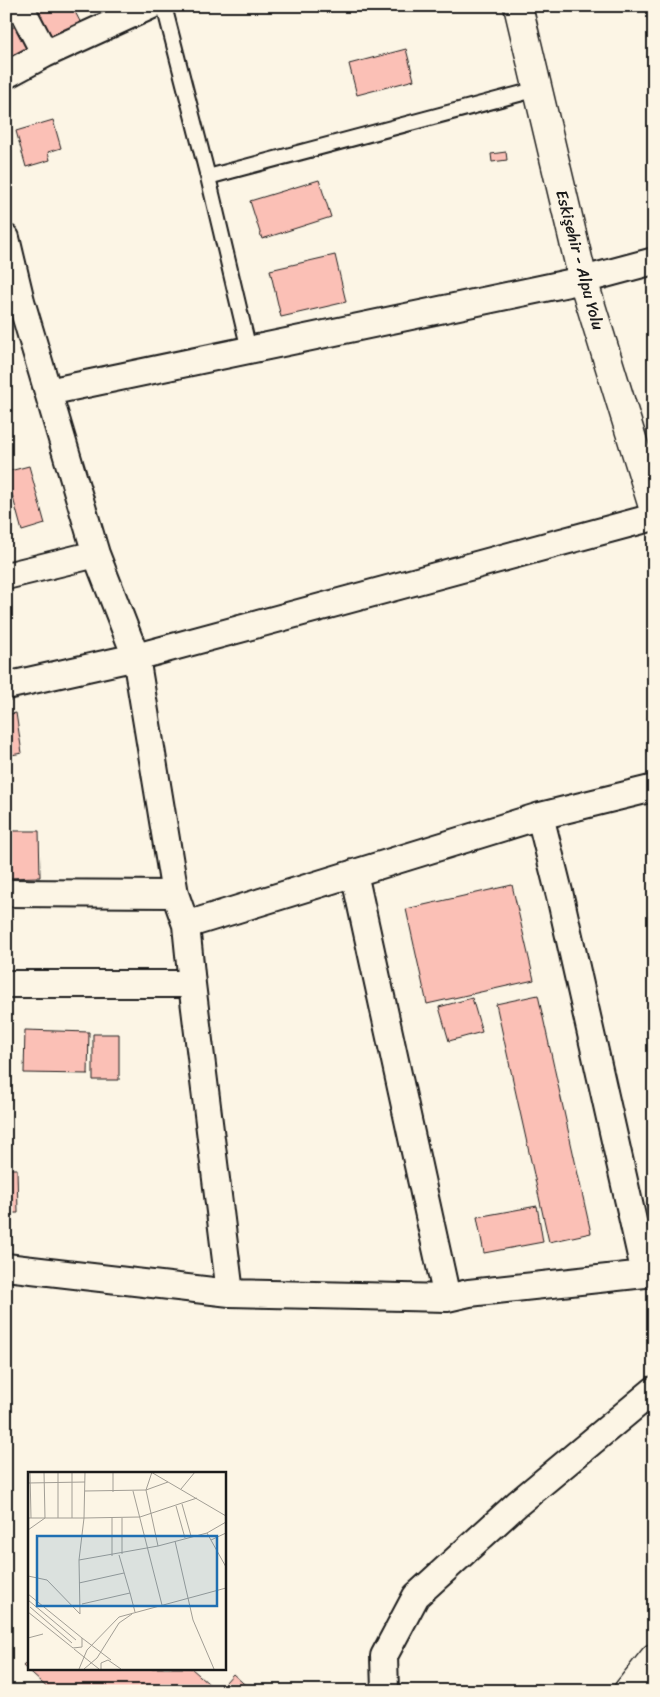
<svg xmlns="http://www.w3.org/2000/svg" width="660" height="1697" font-family="Sriracha,sans-serif">
	<style>
		.building { fill: #fbc0b6; stroke: #1c1c1c }
		.lines { fill: none; stroke-linecap: round; stroke-linejoin: round }
		.service-casing { stroke: #1c1c1c; stroke-width: 18 }
		.minor-casing { stroke: #1c1c1c; stroke-width: 30 }
		.secondary-casing { stroke: #1c1c1c; stroke-width: 31 }
		.trunk-casing { stroke: #1c1c1c; stroke-width: 31 }
		.service { stroke: #fcf5e5; stroke-width: 14 }
		.minor { stroke: #fcf5e5; stroke-width: 26 }
		.secondary { stroke: #fcf5e5; stroke-width: 28 }
		.trunk { stroke: #fcf5e5; stroke-width: 28 }
		.labels { text-anchor: middle; dominant-baseline: central; stroke-width: 4; stroke-linejoin: round; paint-order: stroke }
		.street-label { font-size: 16px; fill: #1c1c1c; stroke: #fcf5e5 }
		.inset-road { fill: none; stroke: #a29e95; stroke-width: 1 }
		.view { fill: #1f6fb2; fill-opacity: 0.15; stroke: #1f6fb2; stroke-width: 2.5 }
		.inset-edge { fill: none; stroke: #1c1c1c; stroke-width: 2.5 }
	</style>
	<rect width="100%" height="100%" fill="#fcf5e5"/>
	<filter id="ink" filterUnits="userSpaceOnUse"><feTurbulence type="fractalNoise" baseFrequency=".02" numOctaves="2"/><feDisplacementMap in="SourceGraphic" scale="10" xChannelSelector="R" yChannelSelector="G"/><feConvolveMatrix kernelMatrix="1 2 1 2 8 2 1 2 1" color-interpolation-filters="sRGB"/></filter>
	<g filter="url(#ink)">
		<path class="building" d="M47,6H72L85,31L57,46L38,11Z
			M15,26L33,54L6,71V32Z
			M406,49L414,80L357,95L349,64Z
			M53,120L61,148L48,152L50,160L26,167L16,131Z
			M506,152L507,160L492,162L491,154Z
			M319,180L331,217L262,239L250,201Z
			M335,255L346,302L281,317L270,270Z
			M29,466L45,524L22,531L6,472Z
			M16,713L22,753L6,756V715Z
			M6,831H39L40,877L6,878Z
			M512,885L534,980L427,1004L406,909Z
			M538,995L591,1233L549,1242L496,1004Z
			M472,998L482,1032L449,1041L439,1007Z
			M25,1030L89,1032L88,1074L24,1073Z
			M93,1034H119V1080H93Z
			M6,1169H17L18,1213H6Z
			M537,1206L543,1242L484,1253L477,1217Z
			M29,1660V1668H191L217,1691H51L23,1666Z
			M233,1674L252,1691H218Z"/>
		<g class="lines">
			<defs>
				<path id="service" d="M164,6L208,177L249,350
					M208,177L538,89"/>
				<path id="minor" d="M20,6L45,54
					M6,75L45,54L150,6
					M6,238L21,301L96,554L6,576
					M48,392L583,280L654,261
					M96,554L136,657L175,894L186,925L192,984L230,1293
					M6,686L136,657L654,517
					M354,873L447,1298
					M6,893L175,894
					M186,925L540,816
					M6,984H192
					M6,1267L230,1293L447,1298L469,1293L645,1274H654
					M645,1274L560,896L540,816L654,788
					M385,1691L384,1656L416,1596L517,1504L654,1390"/>
				<path id="secondary" d="M518,6L583,280L654,510"/>
				<path id="trunk" d="M628,1691L654,1658"/>
			</defs>
			<use href="#service" class="service-casing"/>
			<use href="#minor" class="minor-casing"/>
			<use href="#secondary" class="secondary-casing"/>
			<use href="#trunk" class="trunk-casing"/>
			<use href="#service" class="service"/>
			<use href="#minor" class="minor"/>
			<use href="#secondary" class="secondary"/>
			<use href="#trunk" class="trunk"/>
		</g>
	</g>
	<g class="labels">
		<g class="street-label">
			<text transform="translate(580 260) rotate(75)">Eskişehir - Alpu Yolu</text>
		</g>
	</g>
	<g transform="translate(28 1472)">
		<rect width="198" height="198" fill="#fcf5e5"/>
		<path class="inset-road" d="M2,0L3,46M30,0V46M123,0L198,44M140,10L118,18L130,74L179,61L198,50M0,11L57,10M153,17L167,0M57,19L118,18L124,0M105,19L134,133M85,20V0M154,32L163,64M148,34L157,66M0,46H56L57,0M44,46V0M84,46V84M0,58L17,46L16,0M179,61L198,95M183,68L198,61M147,69L165,148L186,197M94,82V46M91,83L102,121M51,88L130,74M0,104L19,108L52,142L51,88L56,46L112,45L169,26M51,111L96,101M0,122L54,166V175L45,176L0,140M0,128L48,168M54,132L102,121L107,140M2,135L44,171M0,166L15,162M54,166L83,188M46,177L71,197M51,197L59,178L91,145L198,116M56,197L69,186L91,151L104,142M73,197V191L80,188L93,197"/>
		<path class="view" d="M9,64H189V134H9Z"/>
		<rect width="198" height="198" class="inset-edge"/>
	</g>
	<rect width="660" height="1697" fill="none" stroke="#fcf5e5" stroke-width="25"/>
	<rect x="12" y="12" width="635" height="1672" fill="none" stroke="#1c1c1c" stroke-width="2" filter="url(#ink)"/>
</svg>
